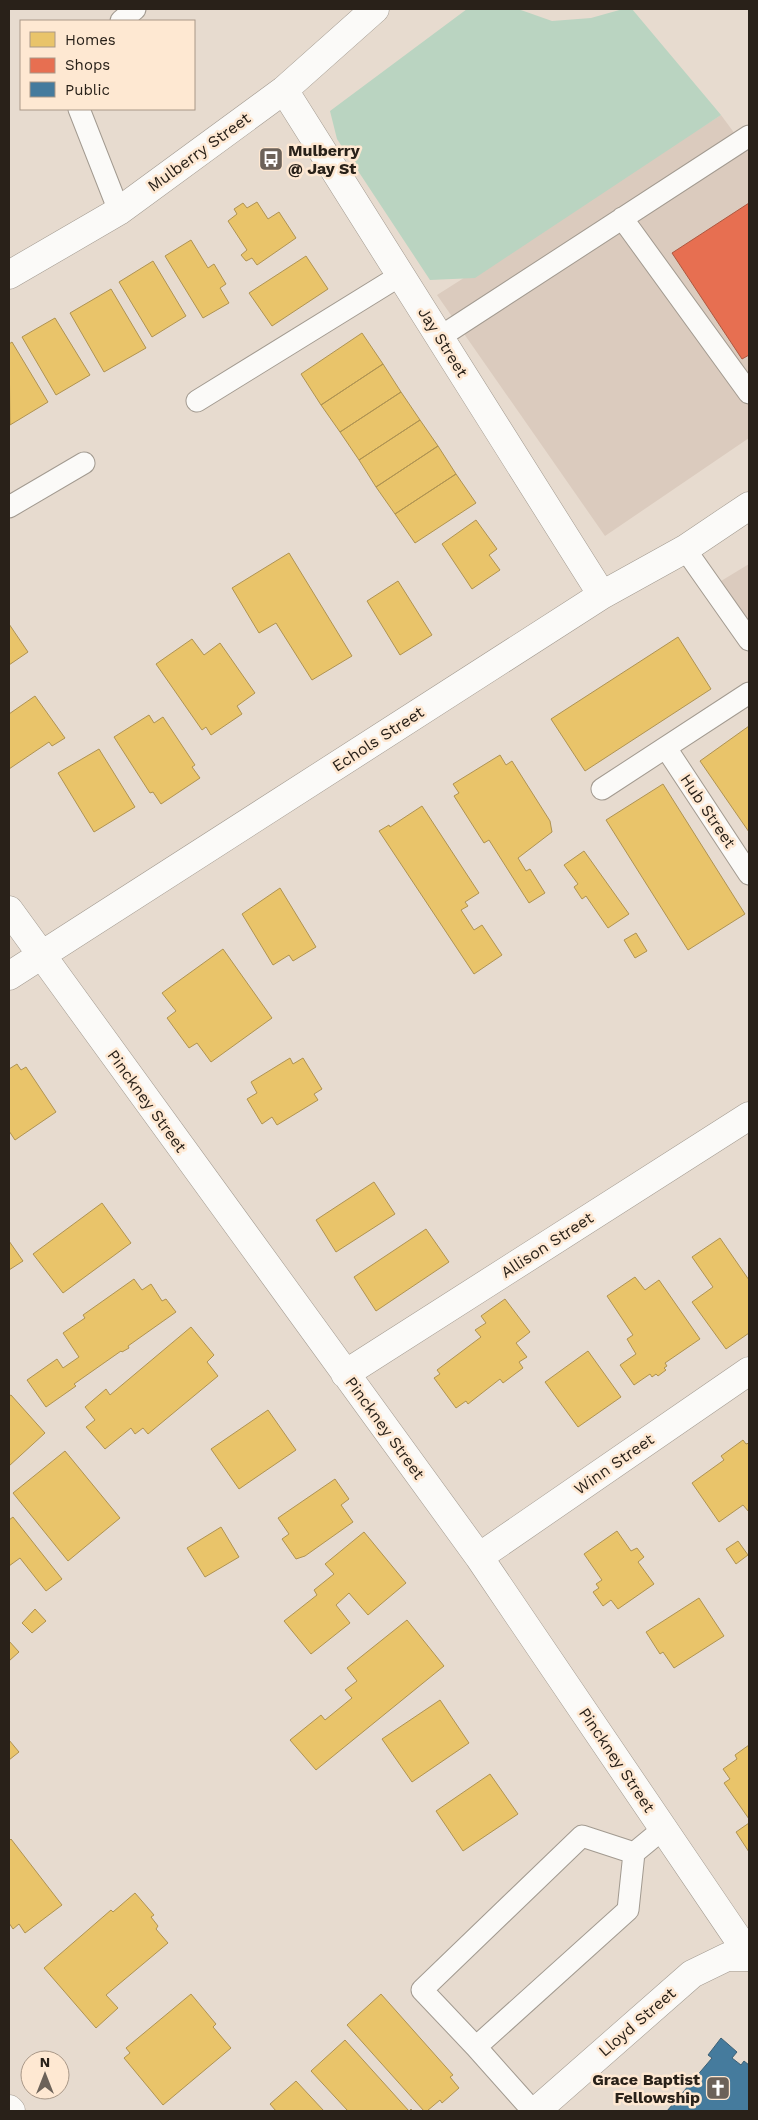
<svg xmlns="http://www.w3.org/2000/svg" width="758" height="2120" font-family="'Work Sans',sans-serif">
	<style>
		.commercial { fill: #dbcbbe }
		.green { fill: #bad4c1 }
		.homes { fill: #e9c46a; stroke: #af9352 }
		.shops { fill: #e76f51; stroke: #ae5840 }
		.public { fill: #457b9d; stroke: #3d6075 }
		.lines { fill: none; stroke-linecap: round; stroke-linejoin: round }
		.lane-casing { stroke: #a29a90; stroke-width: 23 }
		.street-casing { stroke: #a29a90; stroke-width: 29 }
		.lane { stroke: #fbfaf8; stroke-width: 21 }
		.street { stroke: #fbfaf8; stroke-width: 28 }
		.labels { text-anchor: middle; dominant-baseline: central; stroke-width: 5; stroke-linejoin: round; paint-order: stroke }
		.poi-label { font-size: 16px; font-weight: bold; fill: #292119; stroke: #fee8d2; text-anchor: start }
		.street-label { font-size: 16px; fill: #292119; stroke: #fee8d2 }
	</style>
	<rect width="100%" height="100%" fill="#e7dbcf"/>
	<path class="commercial" d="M721,115L749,153V438L605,536L437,295Z
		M749,564V621L721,581Z"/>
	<path class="green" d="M467,9H518L552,21L591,18L623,9H632L721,115L475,278L430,280L337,139L330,111Z"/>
	<path class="homes" d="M257,202L268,219L279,212L296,238L257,265L252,258L246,261L241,255L247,250L228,221L237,214L234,209L243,203L247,208Z
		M191,240L208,268L214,264L226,284L220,288L229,303L203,318L165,256Z
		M306,256L328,289L272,326L249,293Z
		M153,261L186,316L152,337L119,282Z
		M111,289L146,348L104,372L70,313Z
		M55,318L90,375L56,395L22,337Z
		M362,333L383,364L321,405L301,374Z
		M12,342L48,402L10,425L9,344Z
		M383,364L401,392L340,432L321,405Z
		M401,392L420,420L359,460L340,432Z
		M420,420L438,446L376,487L359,460Z
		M438,446L456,474L395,514L376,487Z
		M456,474L476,503L415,543L395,514Z
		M476,520L497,549L489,555L500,570L472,589L442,544Z
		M289,553L352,656L312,680L276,623L259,633L232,588Z
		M398,581L432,635L400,655L367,601Z
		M9,624L28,652L9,665Z
		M678,637L711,689L585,771L551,719Z
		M192,639L204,655L220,643L255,693L237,706L242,714L211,735L206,727L202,730L156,664Z
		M35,696L65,738L52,746L49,742L9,769V714Z
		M149,715L154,723L163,717L195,765L192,767L200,778L161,804L153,792L150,793L114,737Z
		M749,726V832L700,761Z
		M99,749L135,807L94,832L58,773Z
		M500,755L506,765L512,761L550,821L552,832L518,858L526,871L530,869L545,893L529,903L489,840L484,843L454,796L459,793L453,784Z
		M663,784L745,914L688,950L606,820Z
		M422,806L479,893L465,902L468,906L461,910L474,930L482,925L502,955L474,974L379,831L389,825L390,827Z
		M584,851L629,914L608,928L586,896L582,899L574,887L578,884L564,865Z
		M280,888L316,947L293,961L289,955L273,965L242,914Z
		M636,933L647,951L635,958L624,940Z
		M223,949L272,1018L211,1062L197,1043L189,1048L167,1018L176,1011L162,993Z
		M290,1058L293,1064L303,1058L322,1089L314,1094L318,1100L277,1125L272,1117L262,1124L247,1099L257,1093L251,1082Z
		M17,1064L21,1070L26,1067L56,1112L15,1140L9,1131V1069Z
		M374,1182L395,1214L336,1252L316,1220Z
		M102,1203L131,1243L63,1293L33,1254Z
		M426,1229L449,1262L376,1311L354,1277Z
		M720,1238L749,1280V1333L726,1349L692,1302L713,1287L692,1257Z
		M9,1241L23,1261L9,1270Z
		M635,1277L645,1290L659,1280L700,1339L665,1363L667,1366L664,1368L666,1370L658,1376L656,1374L652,1377L650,1374L634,1385L620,1365L636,1354L627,1339L633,1335L607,1296Z
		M134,1279L142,1290L151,1284L162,1301L166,1299L176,1312L128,1346L129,1348L122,1352L121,1351L74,1384L76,1386L46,1407L27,1380L57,1359L63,1368L79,1357L63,1333L85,1318L83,1315Z
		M505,1299L530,1332L516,1343L527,1357L519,1362L523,1368L503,1383L500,1379L468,1404L466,1401L456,1408L434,1378L440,1374L437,1370L481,1337L475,1330L486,1323L481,1316Z
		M191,1327L214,1355L207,1362L218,1376L148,1434L143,1428L135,1434L131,1428L105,1449L86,1427L95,1420L85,1407L106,1389L110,1395Z
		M588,1351L621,1397L578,1427L545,1382Z
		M11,1395L45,1433L9,1466V1396Z
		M268,1410L296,1450L239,1489L211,1449Z
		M743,1440L746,1444L749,1443V1512L743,1505L719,1522L692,1483L724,1460L721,1456Z
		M65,1451L120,1518L68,1561L13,1493Z
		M335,1479L349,1499L341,1505L353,1522L305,1556L296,1559L282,1539L289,1534L278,1518Z
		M13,1517L62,1579L46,1591L20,1558L9,1566V1520Z
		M221,1527L239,1557L205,1577L187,1548Z
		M617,1531L631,1551L637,1548L644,1557L638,1562L654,1584L618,1609L611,1600L603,1606L593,1592L599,1588L596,1584L602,1580L584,1554Z
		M364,1532L406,1583L368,1615L349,1593L336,1605L350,1623L311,1654L284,1621L317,1595L314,1590L334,1574L325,1564Z
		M738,1541L748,1555L736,1564L726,1549Z
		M699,1598L724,1636L674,1668L663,1652L660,1654L646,1632Z
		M35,1609L46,1621L32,1633L22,1623Z
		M407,1620L444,1666L316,1770L290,1740L321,1715L325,1720L352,1698L345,1690L357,1681L347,1668Z
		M9,1641L19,1652L9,1661Z
		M440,1700L469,1743L412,1782L382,1739Z
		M9,1740L19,1752L9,1760Z
		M749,1745V1819L724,1783L730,1779L723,1769L737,1759L735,1755Z
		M490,1774L518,1814L463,1851L436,1811Z
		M749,1823V1852L736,1832Z
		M11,1839L62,1905L25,1933L19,1924L13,1929L9,1923V1841Z
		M135,1893L154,1915L151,1917L158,1926L156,1929L168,1943L106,1995L118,2008L96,2028L44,1968L111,1910L113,1912Z
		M191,1994L216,2024L213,2027L231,2048L163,2105L124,2058L130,2053L126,2048Z
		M381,1994L453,2075L450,2077L459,2088L442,2103L440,2100L427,2111H424L347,2025Z
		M345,2040L409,2111L411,2109L413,2111H348L311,2071Z
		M296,2081L324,2111H276L270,2104Z"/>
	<path class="shops" d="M749,203V355L742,359L672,253Z"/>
	<path class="public" d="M721,2038L737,2052L732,2058L741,2065L744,2061L749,2065V2111H667L712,2058L708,2055Z"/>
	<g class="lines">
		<defs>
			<path id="lane" d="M121,21L135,9
				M79,109L119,211
				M622,218L749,393
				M440,337L749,136
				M197,401L401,275
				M9,507L84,463
				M685,549L749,640
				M666,748L749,874
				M602,789L749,693
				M634,1853L582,1836L422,1990L476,2047L628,1910L634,1853L663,1829
				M476,2047L533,2111"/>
			<path id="street" d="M284,90L602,595
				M9,275L119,211L284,90L375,9
				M9,910L479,1557L749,1955
				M9,976L602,595L685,549L749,506
				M345,1374L749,1116
				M479,1557L749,1371
				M9,2109L11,2111
				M536,2111L692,1974L727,1957H749"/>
		</defs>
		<use href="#lane" class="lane-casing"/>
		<use href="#street" class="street-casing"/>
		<use href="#lane" class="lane"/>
		<use href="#street" class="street"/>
	</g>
	<defs>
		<symbol id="bus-square" viewBox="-11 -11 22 22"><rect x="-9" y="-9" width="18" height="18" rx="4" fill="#6c6259" stroke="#fee8d2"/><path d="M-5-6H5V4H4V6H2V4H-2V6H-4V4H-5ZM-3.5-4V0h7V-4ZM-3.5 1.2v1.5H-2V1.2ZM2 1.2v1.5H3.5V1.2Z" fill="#fff"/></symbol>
		<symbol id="church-square" viewBox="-11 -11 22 22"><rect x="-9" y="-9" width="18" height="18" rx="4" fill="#6c6259" stroke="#fee8d2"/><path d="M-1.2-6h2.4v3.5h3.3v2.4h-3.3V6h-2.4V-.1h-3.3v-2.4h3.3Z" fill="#fff"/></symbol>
	</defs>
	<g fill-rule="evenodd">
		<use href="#bus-square" x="257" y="145" width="28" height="28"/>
		<use href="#church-square" x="704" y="2074" width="28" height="28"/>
	</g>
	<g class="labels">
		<g class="poi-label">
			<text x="288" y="150">Mulberry<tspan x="288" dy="18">@ Jay St</tspan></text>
			<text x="700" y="2079" text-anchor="end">Grace Baptist<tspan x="700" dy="18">Fellowship</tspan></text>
		</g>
		<g class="street-label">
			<text transform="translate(199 152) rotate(-36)">Mulberry Street</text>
			<text transform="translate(443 342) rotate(58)">Jay Street</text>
			<text transform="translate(378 739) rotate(-33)">Echols Street</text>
			<text transform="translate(708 811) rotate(56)">Hub Street</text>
			<text transform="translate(147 1101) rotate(54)">Pinckney Street</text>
			<text transform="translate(547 1245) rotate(-33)">Allison Street</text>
			<text transform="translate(385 1428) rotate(54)">Pinckney Street</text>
			<text transform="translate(614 1464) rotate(-35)">Winn Street</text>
			<text transform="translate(617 1760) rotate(56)">Pinckney Street</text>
			<text transform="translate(637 2022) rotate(-41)">Lloyd Street</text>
		</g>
	</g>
	<rect width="758" height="2120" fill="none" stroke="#292119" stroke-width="20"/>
	<rect x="20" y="20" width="175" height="90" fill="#fee8d2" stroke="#a99888"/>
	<rect x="30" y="32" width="25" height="15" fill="#e9c46a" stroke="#a99888"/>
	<text x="65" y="45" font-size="15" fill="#292119">Homes</text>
	<rect x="30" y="58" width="25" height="15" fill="#e76f51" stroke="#a99888"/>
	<text x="65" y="70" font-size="15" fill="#292119">Shops</text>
	<rect x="30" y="82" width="25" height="15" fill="#457b9d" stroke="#a99888"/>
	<text x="65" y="95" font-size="15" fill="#292119">Public</text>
	<g transform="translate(45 2075)"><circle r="24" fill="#fee8d2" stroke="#a99888"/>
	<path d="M0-4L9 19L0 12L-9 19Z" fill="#6c6259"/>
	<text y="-8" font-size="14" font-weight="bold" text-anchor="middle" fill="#292119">N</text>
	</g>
</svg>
